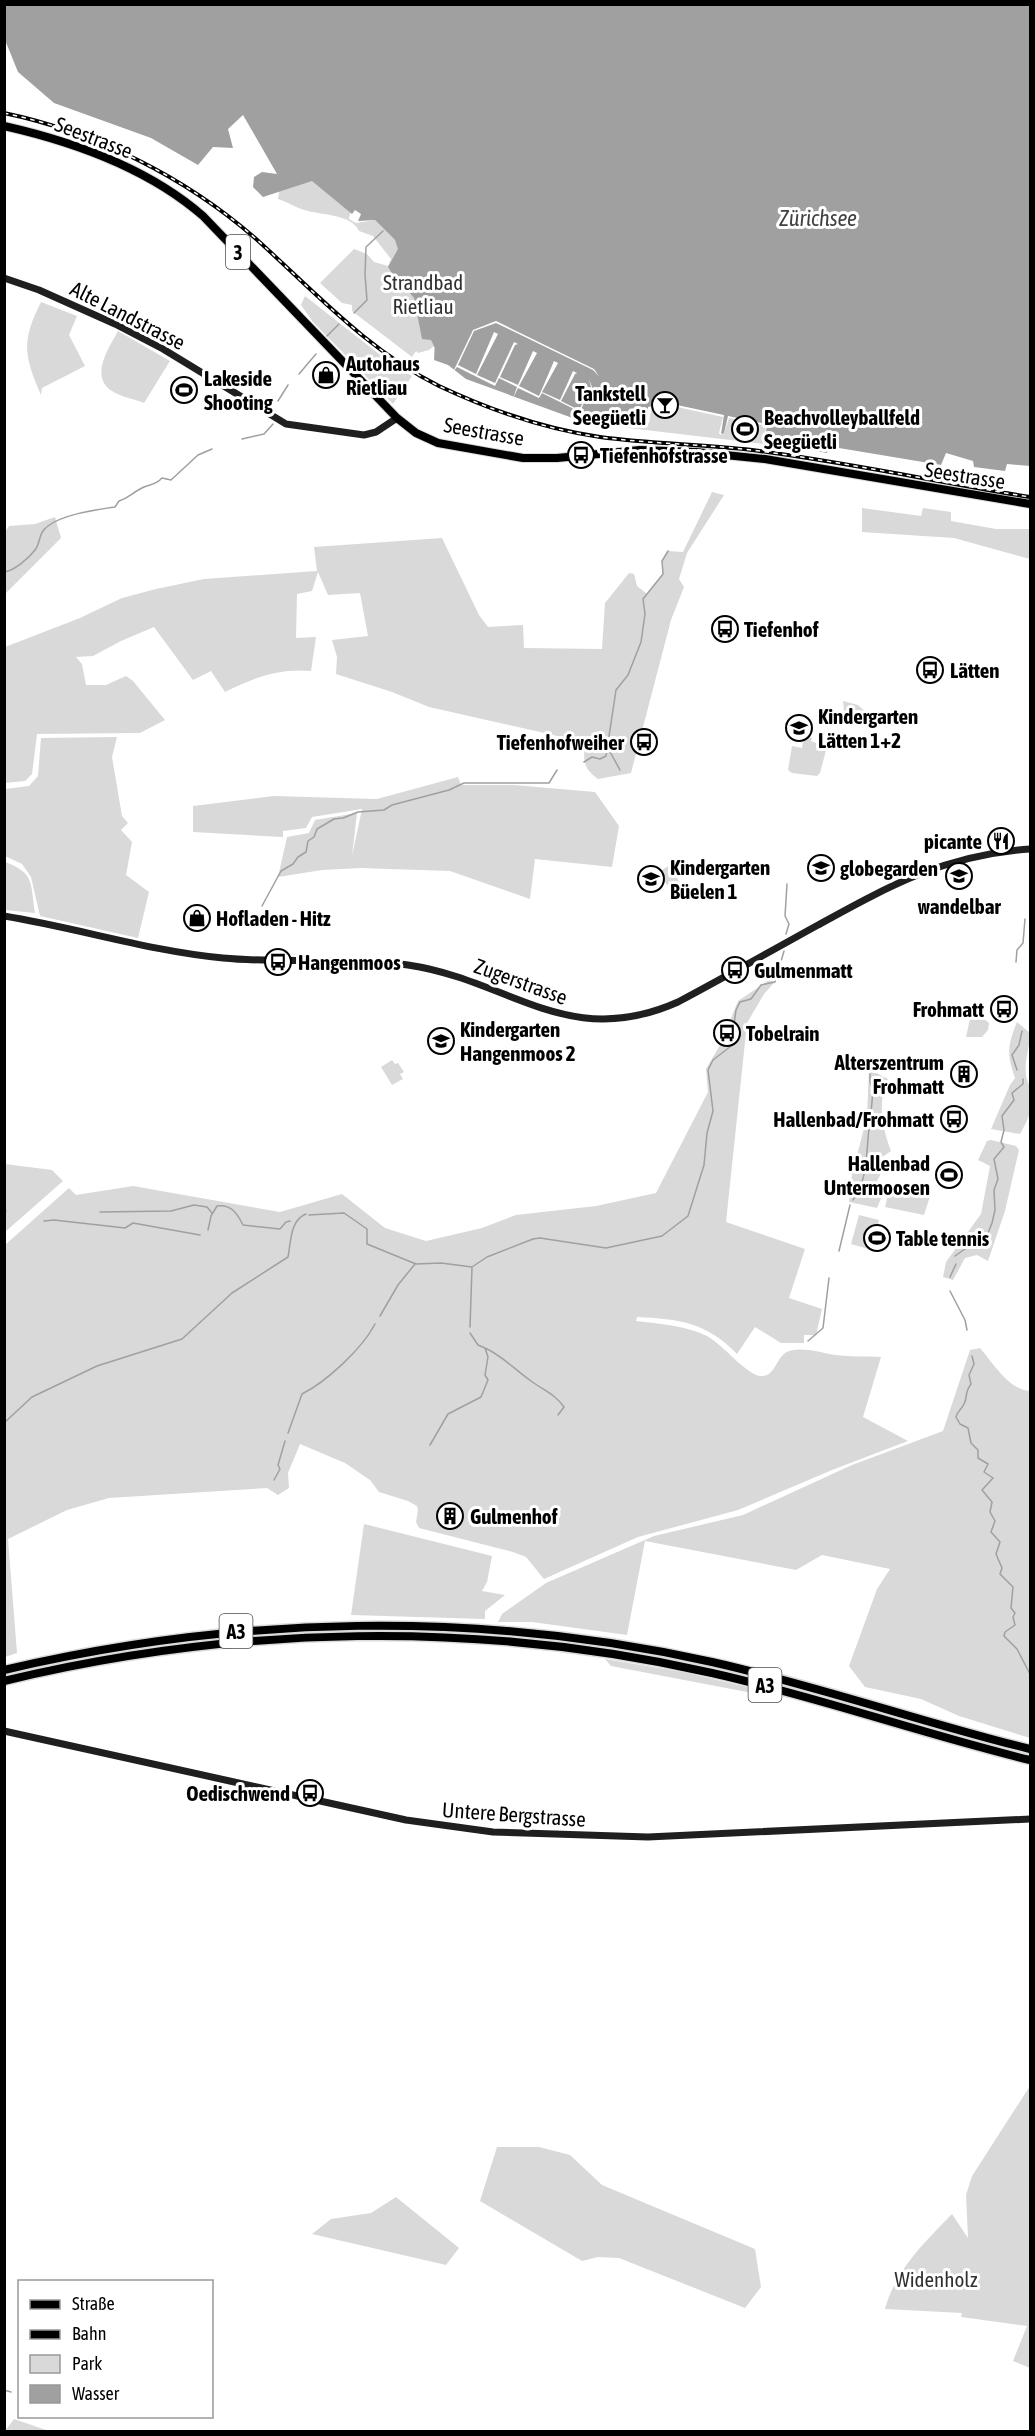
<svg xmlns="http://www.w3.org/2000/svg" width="1035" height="2436" font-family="'Asap Condensed',sans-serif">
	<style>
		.green { fill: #d9d9d9 }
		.water { fill: #a0a0a0 }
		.pier { fill: #fff }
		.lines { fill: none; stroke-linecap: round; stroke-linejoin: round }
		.stream { stroke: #a0a0a0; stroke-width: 1.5 }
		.primary-casing { stroke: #dbdbdb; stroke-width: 10 }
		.highway-casing { stroke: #dbdbdb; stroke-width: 11 }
		.secondary { stroke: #1f1f1f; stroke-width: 7 }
		.primary { stroke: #000; stroke-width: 8 }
		.highway { stroke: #000; stroke-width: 8 }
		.rail-casing { stroke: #000; stroke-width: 4 }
		.rail { stroke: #fff; stroke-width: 1.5; stroke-dasharray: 4.5; stroke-linecap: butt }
		.labels { text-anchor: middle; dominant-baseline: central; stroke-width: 6; stroke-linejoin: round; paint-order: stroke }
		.shield { fill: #fff; stroke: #4c4c4c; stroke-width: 1.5 }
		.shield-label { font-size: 20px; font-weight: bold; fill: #000 }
		.street-label { font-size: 21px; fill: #000; stroke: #fff }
		.park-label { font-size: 21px; fill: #303030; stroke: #fff }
		.poi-label { font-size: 21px; font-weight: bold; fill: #000; stroke: #fff; text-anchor: start }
		.water-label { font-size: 22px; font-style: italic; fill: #414141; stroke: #fff }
	</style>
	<rect width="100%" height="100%" fill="#fff"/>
	<path class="green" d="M305,175L351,209L349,219L356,223L375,220L395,240L468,265L434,357V346L429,350L418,353L416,351L412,357L352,311V305L342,303L320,283L354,249L367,254L374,262L388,266L391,259L373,236L359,231C352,214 320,215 304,210C295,207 287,202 278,199L280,186Z
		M305,296L384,358L412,376L393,404L313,322L301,305Z
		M41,302L77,316L69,335L85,366L42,388L41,395C24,355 21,342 41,302Z
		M118,331L170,361L144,403C134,399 121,397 112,391C89,376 109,348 118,331Z
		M659,403L723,417L719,433L721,435L724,433L729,418L766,426L764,444L578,422L579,421L649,423L651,410L659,406Z
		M712,492L724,495L687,553L679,579L684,587L671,620L631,773L598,779C581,767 584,758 585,739L584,742L429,707L392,692L336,674L337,657L332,640L368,636L360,593L328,595L318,572L312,591L297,594L296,638L316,637L311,671C280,668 252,678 225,692L211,671L193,680L154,627L121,641L93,656L76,657L82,664L86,685H106L126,676L133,681L165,720L140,733L37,734L32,774L25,781L5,783V647L80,618L122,598L156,589L204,579L317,571L314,547L442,538L479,615L488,627L523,625L524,648L602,649L605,603L629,573L634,574L637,586L647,594L663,574L662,561L668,551L683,552Z
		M862,508L921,516L923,508L951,512V521L996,529H1030V559L954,538L862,532Z
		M55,517L61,538L6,593L5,602V532L9,526L35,524Z
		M843,701L858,705L869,715L845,722Z
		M804,736L812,738L811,741L818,744L824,742L828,743L820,773L817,776L792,773L788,770L792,746L802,748Z
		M117,737L112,757L122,816L128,823L121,830L132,842L126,875L149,892L138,938L40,916L31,877L22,864L5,856V789L29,786L38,776L41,738Z
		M458,777L461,785H514L595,792L619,826L612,867L535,859L530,899L450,871L361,868L322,870L278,877L287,837L309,833L315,820L357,813L352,856L362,809L312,817L306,828L283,831V837L193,832V806L273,796L377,799Z
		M5,862C36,873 30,885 35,913L5,910Z
		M670,865L681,885L671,891L659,872Z
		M787,968L764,994L747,1023L726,1222L805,1249L789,1298L822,1309L816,1335H804V1343H781L755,1327L737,1354C706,1322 679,1319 637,1317L636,1321C660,1324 684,1325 707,1336C723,1345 748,1376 761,1376C778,1377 775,1351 794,1350C808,1348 822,1353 835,1355C850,1357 866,1356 881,1357L863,1417L908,1441L832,1470L738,1510L638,1537L544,1579L526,1557L513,1552L419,1528L416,1522L418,1510L417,1506L408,1501L379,1492L370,1480L345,1463L300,1444L288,1473L289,1488L278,1495L267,1488L109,1498L67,1510L8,1539L17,1653L5,1657V1245L69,1188L76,1195L133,1186L280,1212L342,1194L385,1228L426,1241L482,1228L516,1215L596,1206L656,1193L708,1092L706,1069L720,1045L738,1001Z
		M952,1003L957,1004L956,1011L966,1013L965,1019H939L942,1009Z
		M971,1014L980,1016L989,1023L988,1030L982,1037H966Z
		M1017,1022L1030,1033C1030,1047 1024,1061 1026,1075C1026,1080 1030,1084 1030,1089C1034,1107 1029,1118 1020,1134L991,1129L1010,1085L1015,1078C1007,1055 1007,1046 1017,1022Z
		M392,1060L395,1064L398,1063L404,1072L400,1074L403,1079L392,1085L381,1067Z
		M869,1069L888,1079C877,1103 882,1127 891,1151L875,1162L882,1171L871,1194L882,1196L877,1208L849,1202L852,1174L867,1117Z
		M991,1140L1016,1146L1019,1150L1005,1211L988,1261L977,1255L965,1258L953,1280L943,1277L946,1262L981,1214L990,1166L978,1160L987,1141Z
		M5,1164L52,1170L63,1181L5,1232Z
		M891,1183L931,1193L924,1215L885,1207Z
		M859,1215L879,1220L872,1250L851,1244Z
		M980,1348C992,1362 1010,1391 1030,1391V1738L959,1716L921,1699L865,1687L849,1666L877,1589L890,1569L822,1555L796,1570L645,1541L627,1635L532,1622H498L502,1614L546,1583L654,1536L743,1515L852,1465L943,1431L970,1350Z
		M364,1524L492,1556L487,1582L482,1591L505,1595L485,1611V1619L351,1615Z
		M605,1659L683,1672L772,1693L768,1696L611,1666Z
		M1030,2086V2368L1013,2361L1027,2326L961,2317L962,2313L885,2309C896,2269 924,2243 952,2214L968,2238L966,2195L972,2176Z
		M497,2147H539L570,2155L602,2185L755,2249L761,2287L745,2308L619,2258L598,2257L582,2261L480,2201Z
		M396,2197L459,2248L446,2265L312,2234L331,2219L371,2213Z
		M14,2419L49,2431H5Z"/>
	<path class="water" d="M4,5H1030V466L1007,464L1005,471L974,467L973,461L946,453L941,465L833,447L835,439L830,438L827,453L765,441L767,424L728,416L724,433L721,434L724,415L658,401L657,405L648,407V419L578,420L466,379L448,365L434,360L435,348L431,340L422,339L414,298L405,287L407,280L404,278L397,281L388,267L398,249L395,240L375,220L358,221L361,214L355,210L352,214L312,181L263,197L253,187L254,177L262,172L277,174L243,115L228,129L233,148L213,147L198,165L151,138L54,103L18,72L5,40Z"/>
	<path class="pier" d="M496,321L594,369L599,376L593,370L496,323L474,331L458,365L476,374L494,332L498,334L477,375L495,383L514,342L518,344L515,345L500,377L518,385L533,351L537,353L519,386L539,396L554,361L558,363L542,392L560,400L573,371L577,373L575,374L561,401L579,410L591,387L589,379L592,387L577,417L578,411L542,393L539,398L518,388L513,398L517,387L499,378L495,386L457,367L453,372L473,330Z"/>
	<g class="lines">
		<path class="stream" d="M354,313L367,300L365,275L366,247L383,231
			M327,336L339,324
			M299,374L316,354
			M278,401L288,385
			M242,439L264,434L273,424
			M4,572C14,571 29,558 35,550C41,542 38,533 48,526C64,514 95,510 115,507L119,501C129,498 131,494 140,489C148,484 155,486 162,478L171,480L198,455L212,449
			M609,750L620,770
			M584,762L592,757L600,759L606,756L616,690L628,675L641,642L645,614L643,599L663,574L662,561L668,551
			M262,906L281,871L293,864L298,857L306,852L308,841L314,837L317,829L334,819L343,818L358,812L384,810L392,805L449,790L464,783H549L557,770
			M786,934L789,924L785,916L787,884
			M1016,962L1017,950L1023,943L1025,919
			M1017,1070L1012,1055L1019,1045L1022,1031
			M870,1074V1082L873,1090L871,1113
			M853,1200C868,1180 866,1153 869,1129
			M100,1212L171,1211L194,1205L207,1207L212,1213
			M4,1214L6,1211
			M309,1215L344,1213L367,1229V1244L416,1264L441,1263L472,1267L487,1257L533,1239L540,1238L606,1248L662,1236L688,1216L704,1165L707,1133L713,1111L708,1070L713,1060L731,1046L736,1010L740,1002L751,999L761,985L775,982L784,951
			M44,1221L54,1220L125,1228L133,1223L200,1235
			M208,1230L211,1216L217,1206C231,1204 237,1213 243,1225L280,1229L286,1222L290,1221
			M839,1251L850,1205
			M955,1256L988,1233L992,1223L995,1210L994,1190L998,1179L994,1159L1004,1147L1001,1142L1004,1130L1002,1116L1014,1100L1012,1093L1023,1084V1079
			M950,1277L956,1264
			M950,1291L965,1320L967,1330
			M380,1316L398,1285L415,1264
			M470,1327L472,1268
			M808,1341L823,1328L829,1278
			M485,1348C503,1356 515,1370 531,1381C543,1390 555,1394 564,1407L558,1415
			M972,1356L974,1364L969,1375L971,1384C964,1393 968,1397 964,1404C961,1410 958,1410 956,1417L960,1424L968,1428L971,1443L978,1450V1458L988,1464L984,1472L993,1478L982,1490L992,1502L990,1512L995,1521L991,1532L1000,1542L996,1554L1002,1568L1000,1574L1013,1587L1011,1608L1015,1613L1013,1617L1015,1625L1005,1632L1004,1636L1017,1649L1030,1674
			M4,1423L32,1397L97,1366L182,1339L232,1293L288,1257C291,1242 290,1220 306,1214
			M288,1433L302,1394C326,1382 362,1349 375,1324
			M430,1445L448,1414L481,1397L488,1380L485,1375L488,1357L485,1348L478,1345L470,1333
			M274,1480L280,1469L278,1465L285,1441
			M4,2390L11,2392"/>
		<defs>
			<path id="primary" d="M4,126C75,142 148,168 203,216L397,418L416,433L438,443L523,458H557L640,450L696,452L765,459L1030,504"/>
			<path id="highway" d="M4,1670C237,1615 478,1610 712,1662C819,1686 924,1723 1030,1749
				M4,1681C236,1625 479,1620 712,1673C819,1697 923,1734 1030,1760"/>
		</defs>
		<use href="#primary" class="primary-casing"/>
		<use href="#highway" class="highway-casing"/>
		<path class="secondary" d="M4,278L39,290L115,324L163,349L286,424L364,435L376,432L397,418
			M4,916C78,928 149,951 223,958C284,964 347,956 408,965C510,980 568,1051 678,1002C725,977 771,951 818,925C891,885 945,855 1030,849
			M4,1731L406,1820L493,1832L648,1837L1030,1819"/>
		<use href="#primary" class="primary"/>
		<use href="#highway" class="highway"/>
		<defs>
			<path id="rail" d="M4,113C95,132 185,177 255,238C314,291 367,350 439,386C490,410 544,429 600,437C651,444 702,444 752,450C845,462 938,482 1030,497"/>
		</defs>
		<use href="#rail" class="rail-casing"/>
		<use href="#rail" class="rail"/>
	</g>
	<defs>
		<symbol id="shop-ring" viewBox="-11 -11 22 22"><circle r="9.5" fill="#fff" stroke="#000" stroke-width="1.5"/><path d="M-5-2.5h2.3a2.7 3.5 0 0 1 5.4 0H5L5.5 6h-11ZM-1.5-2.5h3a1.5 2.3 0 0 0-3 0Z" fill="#000"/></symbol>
		<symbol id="stadium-ring" viewBox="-11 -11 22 22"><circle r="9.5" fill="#fff" stroke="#000" stroke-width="1.5"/><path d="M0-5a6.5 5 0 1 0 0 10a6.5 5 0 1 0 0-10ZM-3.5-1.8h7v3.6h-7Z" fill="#000"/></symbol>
		<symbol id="bar-ring" viewBox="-11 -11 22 22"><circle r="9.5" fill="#fff" stroke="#000" stroke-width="1.5"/><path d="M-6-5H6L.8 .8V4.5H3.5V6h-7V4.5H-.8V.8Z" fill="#000"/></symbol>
		<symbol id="bus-ring" viewBox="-11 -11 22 22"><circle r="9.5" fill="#fff" stroke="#000" stroke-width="1.5"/><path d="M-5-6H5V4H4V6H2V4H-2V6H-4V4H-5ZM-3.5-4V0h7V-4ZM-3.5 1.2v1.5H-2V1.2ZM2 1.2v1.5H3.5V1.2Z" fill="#000"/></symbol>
		<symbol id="school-ring" viewBox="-11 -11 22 22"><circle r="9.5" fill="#fff" stroke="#000" stroke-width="1.5"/><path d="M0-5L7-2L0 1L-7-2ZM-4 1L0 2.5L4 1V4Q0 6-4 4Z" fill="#000"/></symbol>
		<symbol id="restaurant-ring" viewBox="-11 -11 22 22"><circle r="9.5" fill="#fff" stroke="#000" stroke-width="1.5"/><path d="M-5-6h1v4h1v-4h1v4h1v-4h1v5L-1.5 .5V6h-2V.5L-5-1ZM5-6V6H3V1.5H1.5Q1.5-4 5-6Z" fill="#000"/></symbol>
		<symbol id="building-ring" viewBox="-11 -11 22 22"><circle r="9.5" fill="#fff" stroke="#000" stroke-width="1.5"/><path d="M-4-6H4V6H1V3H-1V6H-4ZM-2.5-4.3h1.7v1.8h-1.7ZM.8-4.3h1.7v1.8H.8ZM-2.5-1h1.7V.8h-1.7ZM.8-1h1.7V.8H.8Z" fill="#000"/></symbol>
	</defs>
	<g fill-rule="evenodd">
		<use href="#shop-ring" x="311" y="360" width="30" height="30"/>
		<use href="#stadium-ring" x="169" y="375" width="30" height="30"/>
		<use href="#bar-ring" x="650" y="390" width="30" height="30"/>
		<use href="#stadium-ring" x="730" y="414" width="30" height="30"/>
		<use href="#bus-ring" x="566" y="440" width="30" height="30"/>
		<use href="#bus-ring" x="710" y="614" width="30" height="30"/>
		<use href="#bus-ring" x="915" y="655" width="30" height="30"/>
		<use href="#school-ring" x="784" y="713" width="30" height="30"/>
		<use href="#bus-ring" x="629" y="727" width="30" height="30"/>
		<use href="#restaurant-ring" x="986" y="826" width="30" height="30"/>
		<use href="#school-ring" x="806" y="853" width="30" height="30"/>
		<use href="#school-ring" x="944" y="861" width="30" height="30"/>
		<use href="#school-ring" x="636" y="864" width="30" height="30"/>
		<use href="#shop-ring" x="182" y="903" width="30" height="30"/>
		<use href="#bus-ring" x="263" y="947" width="30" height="30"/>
		<use href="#bus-ring" x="720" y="955" width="30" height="30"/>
		<use href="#bus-ring" x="989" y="994" width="30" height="30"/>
		<use href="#bus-ring" x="712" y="1018" width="30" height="30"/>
		<use href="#school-ring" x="426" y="1026" width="30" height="30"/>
		<use href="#building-ring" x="949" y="1059" width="30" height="30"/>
		<use href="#bus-ring" x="939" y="1104" width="30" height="30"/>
		<use href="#stadium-ring" x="934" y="1160" width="30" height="30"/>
		<use href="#stadium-ring" x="862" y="1223" width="30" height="30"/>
		<use href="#building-ring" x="435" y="1501" width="30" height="30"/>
		<use href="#bus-ring" x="295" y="1778" width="30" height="30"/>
	</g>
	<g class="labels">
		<g class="shield">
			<rect x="226" y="235" width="24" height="34" rx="4.5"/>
			<rect x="219.5" y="1614" width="33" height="34" rx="4.5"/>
			<rect x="748.5" y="1668" width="33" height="34" rx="4.5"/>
		</g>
		<g class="shield-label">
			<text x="238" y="252">3</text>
			<text x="236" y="1631">A3</text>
			<text x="765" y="1685">A3</text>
		</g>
		<g class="street-label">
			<text transform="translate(94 137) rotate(21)">Seestrasse</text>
			<text transform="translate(128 315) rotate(27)">Alte Landstrasse</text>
			<text transform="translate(484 431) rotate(10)">Seestrasse</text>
			<text transform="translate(965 475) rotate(9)">Seestrasse</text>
			<text transform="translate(521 981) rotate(20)">Zugerstrasse</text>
			<text transform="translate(514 1814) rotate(4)">Untere Bergstrasse</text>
		</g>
		<g class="park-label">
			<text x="423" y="282">Strandbad<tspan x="423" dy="24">Rietliau</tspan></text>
			<text x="936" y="2279">Widenholz</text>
		</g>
		<g class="poi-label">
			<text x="346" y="363">Autohaus<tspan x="346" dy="24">Rietliau</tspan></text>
			<text x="204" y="378">Lakeside<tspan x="204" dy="24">Shooting</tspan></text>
			<text x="646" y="393" text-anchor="end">Tankstell<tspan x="646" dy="24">Seegüetli</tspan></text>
			<text x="764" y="417">Beachvolleyballfeld<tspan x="764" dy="24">Seegüetli</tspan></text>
			<text x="600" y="455">Tiefenhofstrasse</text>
			<text x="744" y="629">Tiefenhof</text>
			<text x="950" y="670">Lätten</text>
			<text x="818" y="716">Kindergarten<tspan x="818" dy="24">Lätten 1+2</tspan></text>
			<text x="624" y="742" text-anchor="end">Tiefenhofweiher</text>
			<text x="982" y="841" text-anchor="end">picante</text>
			<text x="670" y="867">Kindergarten<tspan x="670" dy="24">Büelen 1</tspan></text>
			<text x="840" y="868">globegarden</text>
			<text x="959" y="906" text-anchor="middle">wandelbar</text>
			<text x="216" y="918">Hofladen - Hitz</text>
			<text x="298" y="962">Hangenmoos</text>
			<text x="754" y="970">Gulmenmatt</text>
			<text x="984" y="1009" text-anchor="end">Frohmatt</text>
			<text x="460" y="1029">Kindergarten<tspan x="460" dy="24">Hangenmoos 2</tspan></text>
			<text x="746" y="1033">Tobelrain</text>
			<text x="944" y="1062" text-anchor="end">Alterszentrum<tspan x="944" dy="24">Frohmatt</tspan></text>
			<text x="934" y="1119" text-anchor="end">Hallenbad/Frohmatt</text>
			<text x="930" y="1163" text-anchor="end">Hallenbad<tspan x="930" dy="24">Untermoosen</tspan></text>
			<text x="896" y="1238">Table tennis</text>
			<text x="470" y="1516">Gulmenhof</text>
			<text x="290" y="1793" text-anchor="end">Oedischwend</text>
		</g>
		<g class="water-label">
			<text x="818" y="218">Zürichsee</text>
		</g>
	</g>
	<rect width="1035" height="2436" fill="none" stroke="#000000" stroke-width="12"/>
	<rect x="18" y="2280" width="195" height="138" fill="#ffffff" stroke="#999999" stroke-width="1.5"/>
	<rect x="30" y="2300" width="30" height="9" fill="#000000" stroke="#999999" stroke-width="1.5"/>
	<text x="72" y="2310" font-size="18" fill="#000000">Straße</text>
	<rect x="30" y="2330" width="30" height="9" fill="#000000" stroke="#999999" stroke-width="1.5"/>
	<text x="72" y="2340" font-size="18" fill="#000000">Bahn</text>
	<rect x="30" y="2355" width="30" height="18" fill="#d9d9d9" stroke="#999999" stroke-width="1.5"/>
	<text x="72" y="2370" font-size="18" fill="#000000">Park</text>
	<rect x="30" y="2385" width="30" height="18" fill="#a0a0a0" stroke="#999999" stroke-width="1.5"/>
	<text x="72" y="2400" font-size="18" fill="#000000">Wasser</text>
</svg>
